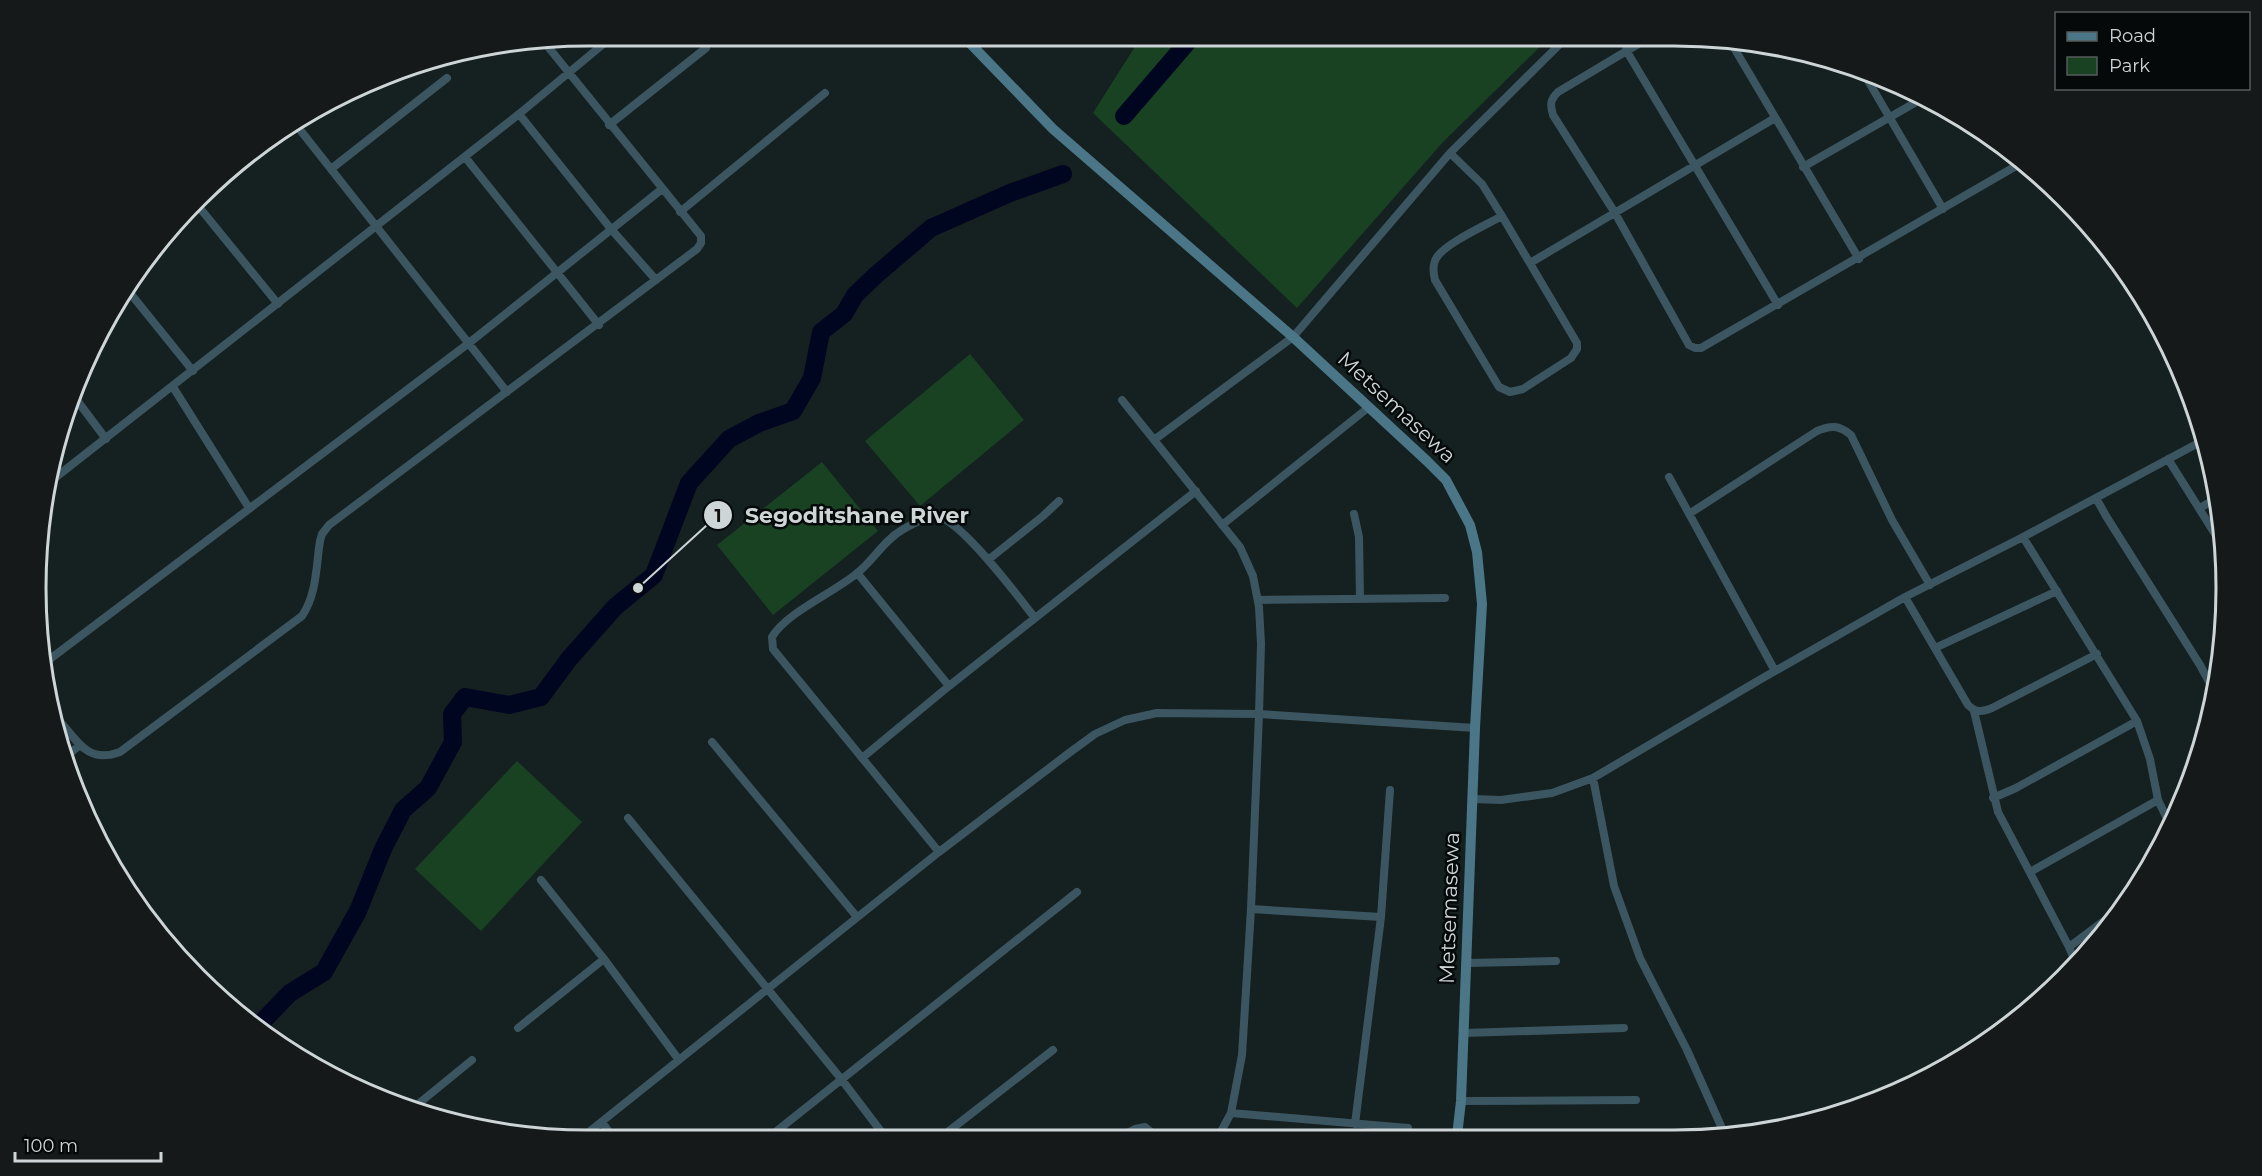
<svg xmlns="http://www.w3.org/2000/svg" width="2262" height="1176" font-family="Montserrat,sans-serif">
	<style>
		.green { fill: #194223 }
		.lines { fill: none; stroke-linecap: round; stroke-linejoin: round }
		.river { stroke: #000620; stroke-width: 18 }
		.street { stroke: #3b5661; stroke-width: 8 }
		.secondary { stroke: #4a7688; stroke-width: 10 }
		.labels { text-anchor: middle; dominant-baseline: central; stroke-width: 5; stroke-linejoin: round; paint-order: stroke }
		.street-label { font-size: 21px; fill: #ced5d6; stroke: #050909 }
		.rim { fill: none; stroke: #ced5d6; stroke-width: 3 }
		.leader { fill: none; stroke: #ced5d6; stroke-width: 2 }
		.callout-dot { fill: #ced5d6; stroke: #050909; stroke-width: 2 }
		.mark-label { font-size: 18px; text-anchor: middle; font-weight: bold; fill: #111 }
		.callout-label { font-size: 22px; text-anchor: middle; font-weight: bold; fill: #ced5d6; stroke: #050909; stroke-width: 5; stroke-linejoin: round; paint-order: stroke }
	</style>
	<rect width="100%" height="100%" fill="#152021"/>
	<path class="green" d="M1141,37H1550L1443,142L1297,308L1093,113Z
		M970,354L1024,420L920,506L865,441Z
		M822,462L878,531L773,615L717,545Z
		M517,761L582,822L481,931L415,869Z"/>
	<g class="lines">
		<path class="river" d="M1124,116L1192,37
			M256,1028L290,993L324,972L358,911L383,849L403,810L428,788L453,742L452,714L465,697L509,705L541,697L569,659L615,607L654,575L689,483L729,439L759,423L793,411L812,378L821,332L844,314L855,295L876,275L931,228L1010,193L1063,174"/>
		<path class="street" d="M1650,37L1558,92C1550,100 1550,104 1553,115L1615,213L1689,345L1695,348H1701L2023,162
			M1730,41L1859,259
			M1626,50L1778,305
			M1863,72L1943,209
			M519,114L611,229L656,280
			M609,125L706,48
			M297,126L507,392
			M1450,153L1482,184L1502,216
			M465,157L599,325
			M1803,167L1925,97
			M331,169L447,78
			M199,207L278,304
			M680,212L825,93
			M1502,216L1577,343V349L1571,358L1523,389L1510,392L1499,387L1435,280C1433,272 1432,264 1437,257C1446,243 1486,225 1502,216Z
			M1530,263L1775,118
			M126,288L193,371
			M173,387L249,508
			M76,399L106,439
			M1122,400L1240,547L1253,576L1259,607L1261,644L1259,714L1251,909L1242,1055L1231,1113L1218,1137
			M1154,440L1293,337L1450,153L1567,37
			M2168,459L2222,545
			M1669,477L1775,671
			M51,481L519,114L613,36
			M2096,498L2106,516L2200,665L2214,691
			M2200,508L2217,498
			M1354,514L1359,537L1360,599
			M1689,514L1817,431C1831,425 1839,425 1851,435L1892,520L1930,585
			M1222,525L1369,407
			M2023,537L2137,721L2150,759L2158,800L2171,827
			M988,560L1043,516L1059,501
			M858,574L949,686
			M1905,597L1968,705C1976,713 1982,712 1992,708L2097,654
			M1258,600L1445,598
			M1935,648L2057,591
			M46,662L469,343L662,189
			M1974,711L1998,812L2069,947L2076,964
			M59,720C78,742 88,764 120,752L302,616C317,594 316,566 320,541L322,534L329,525L697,249L701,243V236L545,43
			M712,742L857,917
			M68,755L80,745
			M862,758L949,686L1196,491
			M1593,778L1614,886L1640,958L1687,1050L1725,1135
			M1993,798L2016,788L2137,721
			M1473,799L1501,800L1552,793L1593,778L1761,679L1905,597L2023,537L2204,440
			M628,818L842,1080L886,1138
			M939,852L773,649L772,637C786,613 833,593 856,574C873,561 883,541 902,530C912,524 926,517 937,517C960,518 1019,598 1035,618
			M2030,872L2158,800
			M541,880L604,959L679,1060
			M1251,909L1381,917
			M2069,947L2116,912
			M1467,963L1556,961
			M518,1028L604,959
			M1464,1033L1624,1028
			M1461,1101L1636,1100
			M412,1109L472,1060
			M1231,1113L1408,1128
			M602,1122L614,1139
			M1355,1124L1381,917L1390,790
			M1120,1137L1135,1129L1145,1127L1157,1137
			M768,1138L1077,892
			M940,1138L1053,1050
			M580,1139L939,852L1069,753L1095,734L1125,720L1157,713L1259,714L1475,728"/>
		<path class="secondary" d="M963,36L1053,129L1293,337L1427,461L1446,480L1470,525L1477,552L1482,604L1475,728L1461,1101L1457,1136"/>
	</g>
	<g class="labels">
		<g class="street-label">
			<text transform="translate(1397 407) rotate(43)">Metsemasewa</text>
			<text transform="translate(1449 908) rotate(-88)">Metsemasewa</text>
		</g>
	</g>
	<path d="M0 0H2262V1176H0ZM588 46H1674A542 542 0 0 1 2216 588V588A542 542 0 0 1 1674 1130H588A542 542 0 0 1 46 588V588A542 542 0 0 1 588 46Z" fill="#151919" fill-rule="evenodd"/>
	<path class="rim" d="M588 46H1674A542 542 0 0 1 2216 588V588A542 542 0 0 1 1674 1130H588A542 542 0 0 1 46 588V588A542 542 0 0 1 588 46Z"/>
	<path class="leader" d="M638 588L718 515"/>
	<g class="callout-dot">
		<circle cx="638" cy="588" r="6"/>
		<circle cx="718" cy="515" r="15"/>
	</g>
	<g class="mark-label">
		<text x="718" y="522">1</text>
	</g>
	<g class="callout-label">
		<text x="857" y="523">Segoditshane River</text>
	</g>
	<rect x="2055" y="12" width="195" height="78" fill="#050909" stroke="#555b5b" stroke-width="1.5"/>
	<rect x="2067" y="32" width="30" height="9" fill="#4a7688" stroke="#555b5b" stroke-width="1.5"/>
	<text x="2109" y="42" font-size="18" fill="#ced5d6">Road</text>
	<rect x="2067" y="57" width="30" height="18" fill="#194223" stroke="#555b5b" stroke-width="1.5"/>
	<text x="2109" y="72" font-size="18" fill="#ced5d6">Park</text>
	<path d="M15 1152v9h146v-9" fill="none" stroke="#ced5d6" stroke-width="3"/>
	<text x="24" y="1152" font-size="18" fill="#ced5d6" stroke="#050909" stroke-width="4.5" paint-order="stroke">100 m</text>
</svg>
